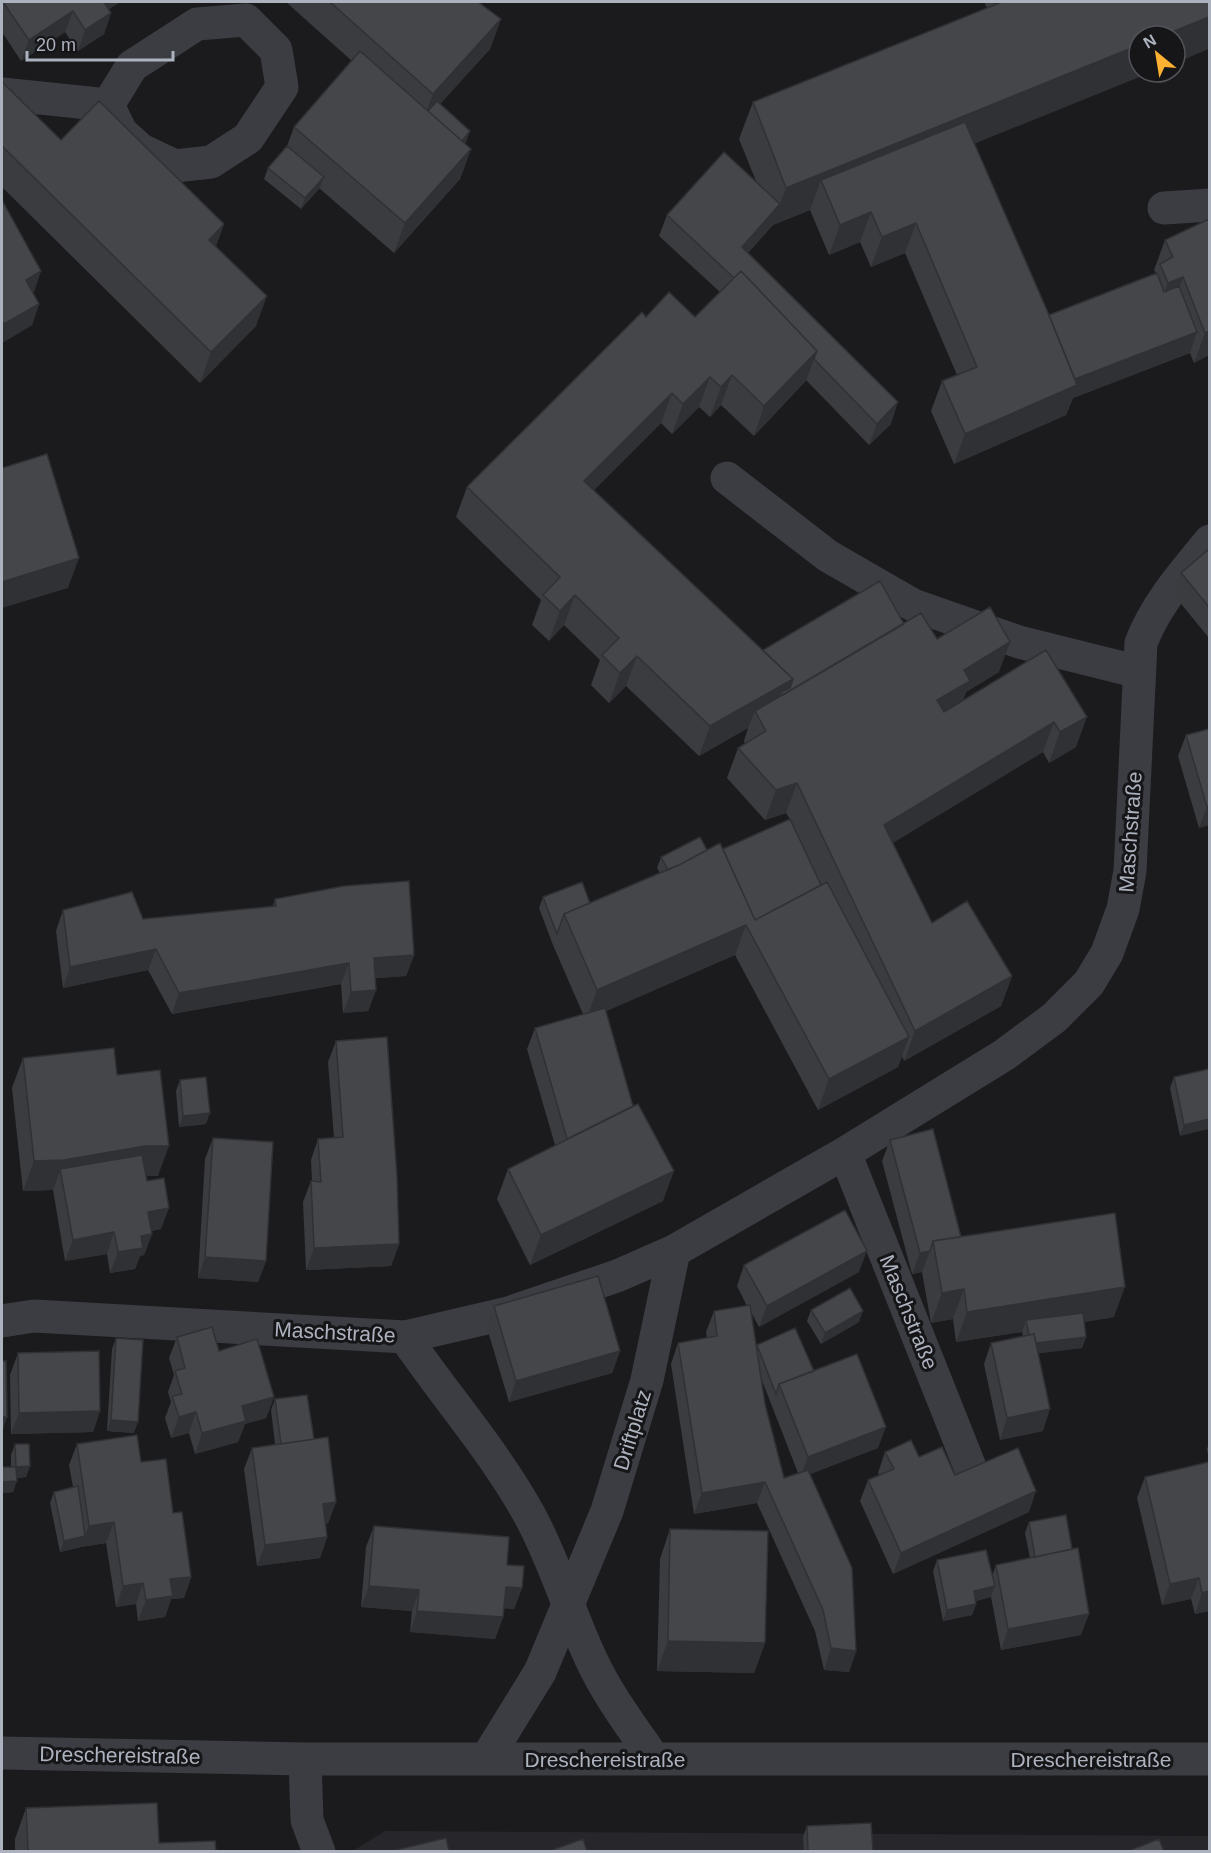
<svg xmlns="http://www.w3.org/2000/svg" width="1211" height="1853" font-family="Arial,sans-serif">
	<style>
		.built { fill: #27272b }
		.lines { fill: none; stroke-linecap: round; stroke-linejoin: round }
		.minor { stroke: #3b3d43; stroke-width: 33 }
		.wall { fill: #3b3c40; fill-rule: evenodd }
		.shaded-wall { fill: #303134 }
		.building { fill: #45464a; stroke: #303134; stroke-width: 1.5 }
		.labels { text-anchor: middle; dominant-baseline: central; stroke-width: 6; stroke-linejoin: round; paint-order: stroke }
		.street-label { font-size: 21px; fill: #acb2be; stroke: #161618 }
	</style>
	<rect width="100%" height="100%" fill="#1b1b1d"/>
	<path class="built" d="M385,1831L1210,1836L1209,1852H357L356,1849Z"/>
	<g class="lines">
		<path class="minor" d="M246,20L276,50L282,87L248,138L211,162L175,166L141,150L121,132L108,105L132,66L197,24Z
			M2,94L108,105
			M1164,208L1210,205
			M727,478L828,556L913,605L1019,642L1139,672
			M845,1153L972,1472
			M2,1321L34,1316L405,1337L508,1313L617,1276L674,1251L845,1153L1004,1055L1054,1018L1089,983L1107,953L1123,909L1130,871L1141,643C1156,604 1183,574 1210,541
			M405,1337C446,1397 495,1452 530,1516C555,1562 569,1612 591,1659C607,1694 632,1727 654,1759
			M2,1753L305,1759H1210
			M487,1758L540,1672L607,1511L647,1380L674,1251
			M305,1759L307,1820L319,1852"/>
	</g>
	<path class="wall" d="M2,2H120L109,9L111,13L104,34L78,51L65,32L21,61L2,32Z
		M286,2H478L501,19L490,49L440,104L470,131L465,144L471,149L460,179L394,253L319,188L301,209L264,179L268,168L287,146L294,127L352,61Z
		M984,2H1209V55L1208,49L1175,63V36L974,144L1049,315L1156,273L1154,270L1165,240L1209,219V355L1194,363L1190,353L1073,398L1066,415L954,464L931,411L942,381L957,375L905,253L871,267L860,242L829,255L810,210L773,225L748,253L891,424L869,445L806,380L754,436L721,405L710,417L699,407L672,434L661,423L594,490L763,650L904,624L937,639L999,672L966,692L963,700L1046,650L1076,747L1049,763L1043,752L892,843L932,923L1012,976L1001,1006L904,1061L902,1056L898,1067L818,1110L735,955L606,1011L633,1106L663,1201L530,1265L497,1199L508,1169L555,1145L527,1049L535,1028L583,1014L553,945L539,908L543,897L590,903L660,873L657,868L661,857L707,850L723,849L790,819L786,813L765,820L727,778L738,748L745,744L744,741L748,728L699,756L626,686L609,703L591,685L600,660L564,625L549,641L532,625L541,600L456,517L467,487L646,317H695L720,292L659,236L667,215L756,181L739,139L753,102L987,8Z
		M2,82L61,140L224,224L216,246L256,326L200,383L2,187Z
		M2,200L41,271L33,293L39,304L32,325L2,343Z
		M1209,549V638L1173,594L1181,573Z
		M1209,729V825L1199,828L1178,756L1186,735Z
		M275,899L414,955L406,976L375,978L376,990L368,1011L343,1013L341,984L172,1014L148,970L63,988L56,931L63,910L143,919L273,906Z
		M336,1041L399,1244L391,1266L306,1270L303,1202L311,1181H312L311,1160L318,1139L334,1138L328,1062Z
		M23,1058L117,1075L158,1176H146L161,1229L151,1231L152,1234L144,1255L140,1256L135,1269L110,1273L107,1254L65,1261L53,1190L23,1191L12,1088Z
		M1209,1069L1180,1136L1170,1088L1174,1077Z
		M180,1080L206,1124L179,1127L176,1091Z
		M213,1138L266,1261L258,1282L198,1278L205,1159Z
		M890,1140L961,1237L1114,1317L1084,1322L1086,1337L1082,1348L1038,1353L1043,1431L1000,1440L984,1364L991,1343L1023,1336L1022,1332L956,1342L953,1319L931,1323L922,1272L912,1274L882,1161Z
		M744,1265L859,1272L759,1327L751,1312L756,1346L757,1345L814,1371L878,1448L810,1474L856,1651L849,1672L824,1670L815,1631L757,1503L694,1514L671,1364L678,1343L707,1338L706,1332L714,1311L747,1306L737,1286ZM761,1378L798,1473L784,1478L765,1404Z
		M494,1306L620,1351L612,1373L509,1402L487,1328Z
		M811,1310L859,1322L821,1344L807,1321Z
		M177,1337L219,1351L274,1397L266,1418L245,1424L238,1442L195,1454L189,1433L171,1438L165,1418L171,1402L168,1392L174,1375L169,1358Z
		M116,1338L134,1433L107,1431L112,1349Z
		M18,1353L100,1411L93,1432L11,1434L10,1375Z
		M275,1399L314,1439L336,1502L328,1523L326,1524L327,1537L320,1558L257,1566L244,1469L252,1448L275,1444L271,1410Z
		M1209,1443V1459L1207,1449Z
		M15,1444L30,1466L26,1477L17,1478L13,1492L2,1493V1467H11V1455Z
		M77,1444L141,1462L173,1513L191,1577L184,1598L171,1599L165,1617L138,1621L136,1604L116,1607L106,1543L81,1547L60,1552L50,1503L54,1492L73,1487L69,1465Z
		M885,1452L919,1457L1029,1512L893,1574L860,1501L868,1480L879,1475L878,1473Z
		M1209,1462V1611L1195,1614L1191,1599L1162,1605L1137,1498L1145,1477Z
		M1029,1522L1081,1635L1001,1650L991,1597L976,1601V1604L972,1615L943,1621L933,1571L937,1560L992,1576L996,1565L1030,1558L1025,1533Z
		M374,1526L507,1565L522,1588L514,1609L504,1608L503,1617L495,1639L410,1632L412,1611L361,1607L366,1547Z
		M670,1529L765,1643L754,1673L657,1671L660,1559Z
		M26,1808L159,1843L216,1851H15V1839Z
		M807,1826L873,1851H804L803,1837Z"/>
	<path class="shaded-wall" d="M100,2H120L94,19Z
		M73,11L65,32L21,61L29,40Z
		M111,13L104,34L78,51L85,30Z
		M1209,17V45L1208,49L1175,63V36H1162Z
		M501,19L490,49L422,124L433,94Z
		M1139,45V72H1152L830,202L821,180L810,210L773,225L734,268L742,247L780,204L786,188Z
		M470,131L466,142L445,166L449,155Z
		M471,149L460,179L394,253L405,223Z
		M324,177L320,188L301,209L305,198Z
		M871,212L860,242L829,255L840,225Z
		M916,223L905,253L871,267L882,237Z
		M224,224L213,254L209,240Z
		M41,271L34,292L18,301L26,280Z
		M1183,277L1172,307L1157,313L1168,283Z
		M267,296L256,326L200,383L211,352Z
		M39,304L32,325L2,343V332L4,324Z
		M1209,331V355L1194,363L1205,333Z
		M1197,332L1190,353L1073,398L1066,415L954,464L965,434L1067,382Z
		M817,351L806,381L754,436L764,406Z
		M732,375L721,405L710,417L721,387Z
		M710,377L699,407L672,434L683,404Z
		M672,393L661,423L573,511L584,481Z
		M898,402L891,424L869,445L877,424Z
		M79,558L68,588L2,608V582Z
		M575,595L564,625L549,641L560,611Z
		M1010,642L999,672L966,692L959,711L926,730L937,700L964,670Z
		M637,656L626,686L609,703L620,673Z
		M793,679L786,700L781,692L773,713L755,711L748,728L699,756L710,726Z
		M1087,717L1076,747L1049,763L1060,732Z
		M1054,722L1043,752L873,855L884,825Z
		M797,783L786,813L765,820L776,790Z
		M1209,806V825L1199,828L1207,807Z
		M746,925L735,955L586,1020L597,990Z
		M156,949L148,970L63,988L70,967Z
		M414,955L406,976L366,979L374,958Z
		M349,963L341,984L172,1014L179,993Z
		M1012,976L1001,1006L904,1061L915,1031Z
		M376,990L368,1011L343,1013L351,992Z
		M909,1037L898,1067L818,1110L829,1079Z
		M210,1113L206,1124L179,1127L183,1116Z
		M1209,1119V1129L1180,1136L1184,1125Z
		M145,1146H169L158,1176H134L60,1169L64,1160Z
		M64,1160L53,1190L23,1191L34,1161Z
		M674,1171L663,1201L530,1265L541,1235Z
		M169,1208L161,1229L141,1233L148,1212Z
		M114,1232L107,1254L65,1261L73,1240Z
		M152,1234L144,1255L140,1256L135,1269L110,1273L118,1252L141,1236Z
		M399,1244L391,1266L306,1270L314,1248Z
		M867,1251L859,1272L759,1327L767,1306Z
		M930,1251L922,1272L912,1274L920,1253Z
		M205,1257L266,1261L258,1282L198,1278Z
		M1125,1287L1114,1317L1028,1331L1026,1320L1022,1332L956,1342L967,1312Z
		M964,1289L953,1319L931,1323L942,1293Z
		M863,1311L859,1322L821,1344L825,1333Z
		M1086,1337L1082,1348L1026,1355L1030,1344Z
		M620,1351L612,1373L509,1402L516,1381Z
		M274,1397L266,1418L245,1424L238,1442L195,1454L202,1433L242,1406Z
		M1050,1409L1043,1431L1000,1440L1007,1418Z
		M100,1411L93,1432L11,1434L19,1413Z
		M196,1412L189,1433L171,1438L179,1417Z
		M2,1417H7L2,1433Z
		M111,1420L138,1422L134,1433L107,1431Z
		M886,1427L878,1448L800,1478L808,1457Z
		M30,1466L26,1477L12,1478L16,1467Z
		M17,1481L13,1492L2,1493V1482Z
		M765,1482L757,1503L694,1514L702,1493Z
		M1036,1491L1029,1512L893,1574L901,1553Z
		M336,1502L328,1523L315,1525L323,1504Z
		M114,1522L106,1543L81,1547L60,1552L64,1541L85,1536L89,1526Z
		M327,1537L320,1558L257,1566L265,1545Z
		M191,1577L184,1598L171,1599L165,1617L138,1621L146,1600L170,1579Z
		M1199,1578L1191,1599L1162,1605L1170,1584Z
		M143,1583L136,1604L116,1607L123,1586Z
		M369,1586L419,1590L412,1611L361,1607Z
		M995,1586L991,1597L970,1602L974,1591Z
		M506,1587L522,1588L514,1609L498,1608Z
		M1209,1591V1611L1195,1614L1202,1593Z
		M976,1604L972,1615L943,1621L947,1610Z
		M417,1611L503,1617L495,1639L410,1632Z
		M1089,1614L1081,1635L1001,1650L1008,1629Z
		M668,1641L765,1643L754,1673L657,1671Z
		M831,1648L856,1651L849,1672L824,1670Z"/>
	<path class="building" d="M3,2H104L111,13L85,30L73,11L29,40Z
		M330,2H478L501,19L433,94Z
		M993,2H1002L995,4Z
		M1002,2H1209V17L1162,36H1139V45L786,188L753,102Z
		M360,51L471,149L405,223L294,127Z
		M2,82L61,140L99,101L224,224L209,240L267,296L211,352L2,146Z
		M437,101L470,131L462,141L428,111Z
		M965,122L1046,308L1077,385L965,434L942,381L977,367L916,223L882,237L871,212L840,225L821,180Z
		M287,146L324,177L305,198L268,168Z
		M724,152L780,204L742,247L898,402L877,424L814,359L817,351L741,271L734,278L667,215Z
		M2,200L41,271L26,280L39,304L4,324L2,320Z
		M1209,219V331L1205,333L1183,277L1168,283L1160,264L1173,257L1165,240Z
		M741,271L817,351L764,406L732,375L721,387L710,377L683,404L672,393L584,481L793,679L710,726L637,656L620,673L602,655L619,638L575,595L560,611L543,595L560,577L467,487L642,312L646,317L669,292L695,317Z
		M1157,273L1164,292L1179,286L1197,332L1075,379L1049,315Z
		M47,454L79,558L2,582V468Z
		M1209,549V607L1181,573Z
		M880,581L904,624L783,695L781,692L790,688L793,679L763,650Z
		M990,607L1010,642L964,670L970,681L937,700L944,712L1046,650L1087,717L1060,732L1054,722L884,825L932,923L967,901L1012,976L915,1031L797,783L776,790L738,748L766,731L755,711L921,613L937,639Z
		M1209,729V806L1207,807L1186,735Z
		M790,819L821,885L755,920L723,849Z
		M700,837L707,850L681,864L668,870L661,857Z
		M720,843L755,920L827,882L909,1037L829,1079L746,925L597,990L564,914L681,864Z
		M409,881L414,955L374,958L376,990L351,992L349,963L179,993L156,949L70,967L63,910L132,892L143,919L276,906L275,899L344,886Z
		M582,882L590,903L564,914L557,934L543,897Z
		M605,1008L633,1106L567,1139L535,1028Z
		M387,1037L397,1176L399,1244L314,1248L311,1181L321,1182L318,1139L343,1137L336,1041Z
		M114,1048L117,1075L160,1070L169,1146H145L64,1160L34,1161L23,1058Z
		M1209,1069V1119L1184,1125L1174,1077Z
		M206,1077L210,1113L183,1116L180,1080Z
		M638,1104L674,1171L541,1235L508,1169Z
		M933,1129L961,1237L933,1241L930,1251L920,1253L890,1140Z
		M213,1138L273,1142L266,1261L205,1257Z
		M142,1155L147,1181L164,1178L169,1208L148,1212L152,1234L141,1236L143,1248L118,1252L114,1232L73,1240L60,1169Z
		M845,1210L867,1251L767,1306L744,1265Z
		M1115,1213L1125,1287L967,1312L964,1289L942,1293L933,1241Z
		M598,1276L620,1351L516,1381L494,1306Z
		M850,1288L863,1311L825,1333L811,1310Z
		M750,1305L765,1404L784,1478L808,1470L852,1568L856,1651L831,1648L823,1610L765,1482L702,1493L678,1343L717,1336L714,1311Z
		M1083,1313L1086,1337L1036,1343L1034,1334L1029,1335L1026,1320Z
		M212,1327L219,1351L257,1339L274,1397L242,1406L246,1421L202,1433L196,1412L179,1417L172,1396L182,1394L175,1371L185,1368L177,1337Z
		M795,1328L814,1371L779,1384L776,1394L757,1345Z
		M1034,1334L1050,1409L1007,1418L991,1343Z
		M116,1338L143,1340L138,1422L111,1420Z
		M99,1351L100,1411L19,1413L18,1353Z
		M857,1354L886,1427L808,1457L779,1384Z
		M2,1361H6L7,1417H2Z
		M307,1395L314,1439L281,1444L275,1399Z
		M137,1435L141,1462L166,1459L173,1513L182,1512L191,1577L170,1579L173,1596L146,1600L143,1583L123,1586L114,1522L89,1526L77,1444Z
		M328,1437L336,1502L323,1504L327,1537L265,1545L252,1448Z
		M911,1440L919,1457L942,1447L955,1475L1018,1448L1036,1491L901,1553L868,1480L894,1469L885,1452Z
		M15,1444H29L30,1466L16,1467L17,1481L2,1482V1467H16Z
		M1209,1462V1591L1202,1593L1199,1578L1170,1584L1145,1477Z
		M78,1486L85,1536L64,1541L54,1492Z
		M1066,1515L1072,1549L1035,1557L1029,1522Z
		M374,1526L509,1537L507,1565L524,1566L522,1588L506,1587L503,1617L417,1611L419,1590L369,1586Z
		M670,1529L768,1531L765,1643L668,1641Z
		M1078,1548L1089,1614L1008,1629L996,1565Z
		M986,1550L995,1586L974,1591L976,1604L947,1610L937,1560Z
		M157,1803L159,1843L215,1841L216,1851H28L26,1808Z
		M871,1823L873,1851H808L807,1826Z
		M446,1838L449,1851H396V1850Z
		M583,1839L587,1851H549Z
		M1159,1839L1164,1851H1128Z"/>
	<g class="labels">
		<g class="street-label">
			<text transform="translate(1130 832) rotate(-86)">Maschstraße</text>
			<text transform="translate(909 1312) rotate(68)">Maschstraße</text>
			<text transform="translate(335 1332) rotate(3)">Maschstraße</text>
			<text transform="translate(632 1430) rotate(-73)">Driftplatz</text>
			<text transform="translate(120 1755) rotate(1)">Dreschereistraße</text>
			<text x="605" y="1759">Dreschereistraße</text>
			<text x="1091" y="1759">Dreschereistraße</text>
		</g>
	</g>
	<rect width="1211" height="1853" fill="none" stroke="#acb2be" stroke-width="6"/>
	<g transform="translate(1157 54) rotate(330)"><circle r="28" fill="#161618" stroke="#52545a" stroke-width="1.5"/>
	<path d="M0-4.5L10 22L0 15L-10 22Z" fill="#ffb231"/>
	<text y="-9" font-size="16" font-weight="bold" text-anchor="middle" fill="#acb2be">N</text>
	</g>
	<path d="M27 51v9h146v-9" fill="none" stroke="#acb2be" stroke-width="3"/>
	<text x="36" y="51" font-size="18" fill="#acb2be" stroke="#161618" stroke-width="4.5" paint-order="stroke">20 m</text>
</svg>
